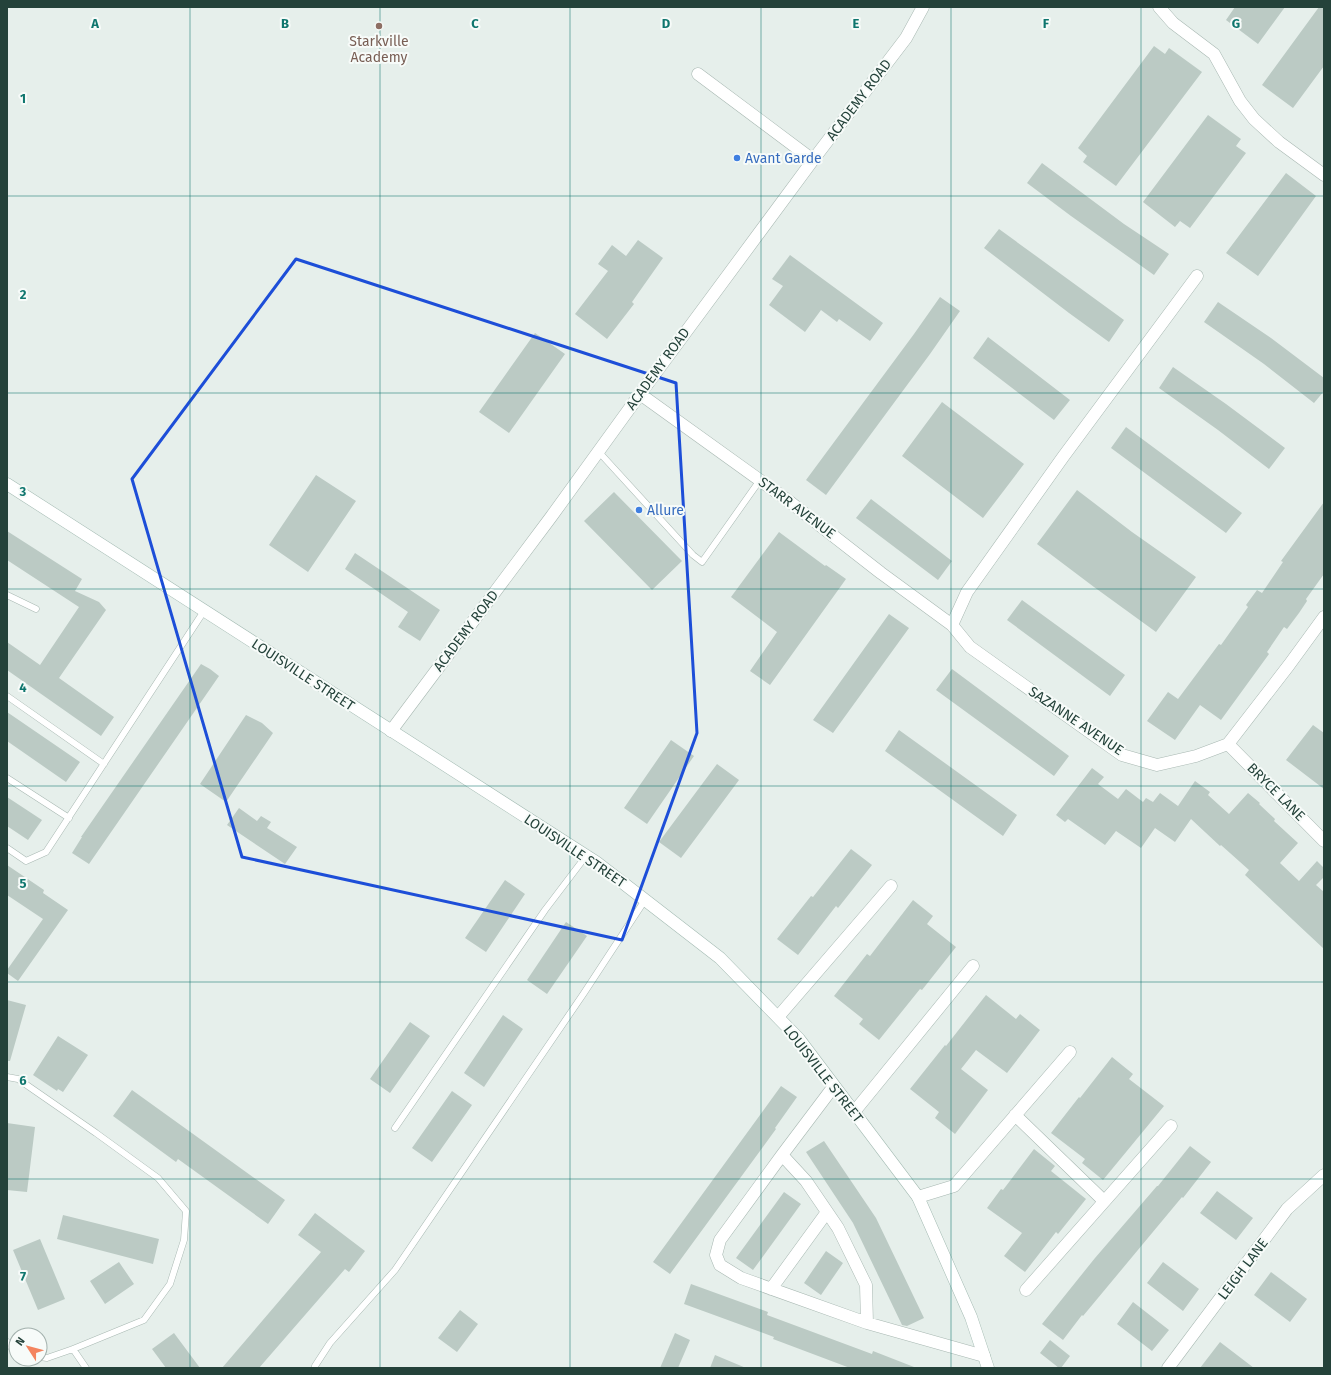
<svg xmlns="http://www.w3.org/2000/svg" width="1331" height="1375" font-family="'Fira Sans',sans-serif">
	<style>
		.building { fill: #bbcac4 }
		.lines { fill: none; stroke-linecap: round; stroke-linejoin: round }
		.service-casing { stroke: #a8b8b2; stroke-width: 7 }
		.minor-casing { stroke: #a8b8b2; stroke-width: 13 }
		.tertiary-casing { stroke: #a8b8b2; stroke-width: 13 }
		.secondary-casing { stroke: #a4bbb3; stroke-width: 13 }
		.service { stroke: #fff; stroke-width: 6 }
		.minor { stroke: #fff; stroke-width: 12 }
		.tertiary { stroke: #fff; stroke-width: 12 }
		.secondary { stroke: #fff; stroke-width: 12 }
		.marked { fill: none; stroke: #1d4ed8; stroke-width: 3; stroke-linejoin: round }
		.grid { fill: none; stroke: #0f766e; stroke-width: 1; stroke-opacity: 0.55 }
		.education-dot { fill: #8d6e63; stroke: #f7fbf9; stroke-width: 1.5 }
		.shop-dot { fill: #3f7fe0; stroke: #f7fbf9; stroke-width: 1.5 }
		.labels { text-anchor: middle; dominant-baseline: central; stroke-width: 4; stroke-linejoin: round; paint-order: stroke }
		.education-label { font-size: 14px; fill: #785e54; stroke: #f7fbf9 }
		.street-label { font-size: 14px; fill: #24423a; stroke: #f7fbf9 }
		.shop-label { font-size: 14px; fill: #366cbe; stroke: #f7fbf9; text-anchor: start }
		.grid-label { font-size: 13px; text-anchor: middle; font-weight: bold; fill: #0f766e; stroke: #f7fbf9; stroke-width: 4; stroke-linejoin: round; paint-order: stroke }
	</style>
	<rect width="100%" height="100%" fill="#e6efeb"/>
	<path class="building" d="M1235,7H1285L1258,44L1226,20Z
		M1319,7H1324V66L1293,108L1262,85Z
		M1154,46L1165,54L1169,48L1202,72L1116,186L1083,162L1087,156L1078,148Z
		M1208,115L1241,139L1236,146L1246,153L1190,228L1180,221L1175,227L1143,202Z
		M1042,163L1124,224L1169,254L1154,275L1071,216L1027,183Z
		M1286,173L1316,196L1258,276L1226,253Z
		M999,229L1124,320L1109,342L1069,313L984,248Z
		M638,240L663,258L632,302L634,304L607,339L575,314L608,271L598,264L612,245L626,256Z
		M790,255L883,323L870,341L839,319L837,322L821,310L805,332L769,305L783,286L772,279Z
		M940,297L960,311L930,354L826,495L806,480L914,334Z
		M1218,302L1271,338L1324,378V391L1314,403L1264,364L1204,322Z
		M535,333L565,354L509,433L479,412Z
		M988,337L1070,400L1054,420L973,358Z
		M1173,367L1226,404L1285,448L1269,469L1218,430L1159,388Z
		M942,402L1024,464L983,518L902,456Z
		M1126,427L1242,513L1226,533L1111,448Z
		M316,475L356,501L308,572L269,545Z
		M1077,490L1132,532L1196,577L1156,632L1094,587L1037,544Z
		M614,492L682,561L652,590L584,521Z
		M871,499L952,561L938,580L856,518Z
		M1324,502V574L1306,599L1307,601L1299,613L1287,629L1284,627L1267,652L1269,654L1221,720L1200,705L1175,740L1147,721L1168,692L1178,699L1219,644L1221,645L1248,607L1246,605L1257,590L1262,593L1283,562L1281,561Z
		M7,531L82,579L75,591L99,602L106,610L59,678L114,717L101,736L7,670V642L40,665L79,607L7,560Z
		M779,532L825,566L826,565L846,579L770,685L750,671L777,632L731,597Z
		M355,553L440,610L420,641L398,627L408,612L345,569Z
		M1022,600L1125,675L1110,696L1007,620Z
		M889,614L909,628L833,733L813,720Z
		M201,664L210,669L219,676L89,864L72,853L82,837H81Z
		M952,669L1069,756L1054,776L936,690Z
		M7,712L80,762L66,782L7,741Z
		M246,715L262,723L273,733L226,802L200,784Z
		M1313,725L1324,733V789L1286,760Z
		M899,730L1017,815L1003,836L885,751Z
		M671,740L694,756L647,824L624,808Z
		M717,764L739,780L681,858L659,842Z
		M1092,768L1104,777L1098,784L1118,799L1126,789L1143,802L1146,798L1153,802L1160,793L1178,806L1195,781L1210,792L1208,795L1229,814L1248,793L1260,803L1259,804L1275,819L1274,821L1298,843L1280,863L1299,881L1317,861L1324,868V877L1316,885L1324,892V949L1245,875L1249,870L1221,845L1220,846L1191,819L1175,842L1155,828L1141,848L1116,831L1105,845L1068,819L1065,822L1056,815Z
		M7,797L42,820L28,840L7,826Z
		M239,808L257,821L261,816L271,822L267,828L297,847L285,864L227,825Z
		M851,849L872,865L838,908L836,906L798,955L777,939L811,896L813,897Z
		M7,865L44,890L43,893L68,910L18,981L7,973V970L43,919L7,895Z
		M505,880L525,894L486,952L465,938Z
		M913,900L933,916L927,924L956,947L922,990L920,989L879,1040L859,1024L863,1019L834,996L867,954L870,956Z
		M566,922L587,936L547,994L527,980Z
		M986,995L1016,1019L1020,1014L1040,1030L1007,1073L976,1050L961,1069L988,1090L955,1134L935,1118L939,1112L910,1089L945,1045L946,1046Z
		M7,1000L26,1005L10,1061H7Z
		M503,1015L523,1029L484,1087L464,1073Z
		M410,1022L430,1036L390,1093L370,1079Z
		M58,1036L88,1055L63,1092L58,1089L57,1091L33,1075Z
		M1112,1057L1133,1074L1129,1079L1164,1106L1103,1180L1082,1163L1085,1159L1051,1133L1079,1097L1080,1098Z
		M781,1086L797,1097L775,1128L776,1129L670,1274L653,1262Z
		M132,1090L285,1200L268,1224L178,1159L176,1162L113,1116Z
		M452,1091L472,1105L432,1162L412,1148Z
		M7,1123L35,1127L27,1192L7,1190Z
		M824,1141L876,1218L924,1318L907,1326L902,1325L853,1223L806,1152Z
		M1190,1146L1211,1162L1183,1198L1182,1197L1083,1316L1082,1315L1063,1340L1042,1324L1095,1258L1157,1186H1158Z
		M1034,1149L1055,1166L1051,1171L1086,1199L1058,1234L1056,1232L1025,1272L1004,1256L1022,1233L987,1208L1001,1189L1003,1190Z
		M1217,1191L1253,1218L1236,1240L1200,1213Z
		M784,1192L801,1204L753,1270L736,1258Z
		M315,1213L365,1251L349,1272L345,1269L259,1368H222L321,1252L298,1235Z
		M63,1215L159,1239L153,1264L57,1239Z
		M40,1239L65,1299L38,1310L13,1250Z
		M826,1251L843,1263L821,1295L804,1283Z
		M119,1262L134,1284L105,1304L90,1281Z
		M1163,1262L1199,1289L1183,1311L1147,1283Z
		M1271,1272L1307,1299L1290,1322L1254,1295Z
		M691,1284L768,1312L767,1315L872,1354L873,1351L914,1367V1368H850L773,1339L774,1337L684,1304Z
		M1133,1302L1169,1330L1152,1351L1117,1324Z
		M460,1310L478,1324L457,1352L438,1338Z
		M174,1333L200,1368H166L152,1349Z
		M675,1333L690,1340L678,1368H660Z
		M1050,1340L1070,1356L1061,1368H1059L1040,1353Z
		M1220,1342L1254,1368H1200Z
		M715,1355L746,1368H710Z"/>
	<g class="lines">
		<defs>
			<path id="service" d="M598,451L693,555L702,562L760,480
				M7,595L36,609
				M7,696L104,764
				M7,778L69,818
				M7,848L26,861L46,852L204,611
				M7,1077L18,1079L96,1133L158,1178L186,1211L184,1240L170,1284L144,1320L73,1349L47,1358L40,1357
				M395,1128L545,910L586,856
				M7,1342L16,1353
				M73,1349L86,1368
				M315,1368V1366L330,1343L395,1270L584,993L645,900"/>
			<path id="minor" d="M1159,7L1173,23L1214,54L1240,101L1254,119L1279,142L1324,175
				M698,74L813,160
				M640,394L786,499L881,573L952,625L970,647L1122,755L1157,765L1196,756L1228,744L1289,665L1324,617
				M952,625L967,592L1063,457L1197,276
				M1228,744L1324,841
				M778,1017L891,886
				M834,1086L782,1155L720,1240L716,1255L720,1265L741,1278L867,1323L984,1356
				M854,1112L973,966
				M1015,1115L1104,1201
				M782,1155L806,1181L838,1228L866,1285L867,1323
				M918,1197L954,1186L1070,1052
				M771,1289L827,1212
				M1026,1290L1171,1126
				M1168,1368L1287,1209L1324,1175"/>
			<path id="tertiary" d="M391,731L551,517L640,394L813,160L906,38L923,7"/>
			<path id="secondary" d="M7,484L596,862L720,958L799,1039L918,1197L971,1317L988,1368"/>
		</defs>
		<use href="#service" class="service-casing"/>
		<use href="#minor" class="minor-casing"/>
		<use href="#tertiary" class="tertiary-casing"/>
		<use href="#secondary" class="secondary-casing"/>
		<use href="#service" class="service"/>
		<use href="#minor" class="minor"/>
		<use href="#tertiary" class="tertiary"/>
		<use href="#secondary" class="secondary"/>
	</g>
	<path class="marked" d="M296,259L676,383L697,733L622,940L242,857L132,479Z"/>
	<path class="grid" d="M190,7V1368M380,7V1368M570,7V1368M761,7V1368M951,7V1368M1141,7V1368M7,196H1324M7,393H1324M7,589H1324M7,786H1324M7,982H1324M7,1179H1324"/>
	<circle class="education-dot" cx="379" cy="26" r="4"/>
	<g class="shop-dot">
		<circle cx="737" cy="158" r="4"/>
		<circle cx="639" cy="510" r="4"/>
	</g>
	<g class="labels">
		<g class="education-label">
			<text x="379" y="41">Starkville<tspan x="379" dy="16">Academy</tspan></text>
		</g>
		<g class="street-label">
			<text transform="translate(859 100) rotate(-53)">ACADEMY ROAD</text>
			<text transform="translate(658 369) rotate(-54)">ACADEMY ROAD</text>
			<text transform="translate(797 508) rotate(37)">STARR AVENUE</text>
			<text transform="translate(466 631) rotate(-53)">ACADEMY ROAD</text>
			<text transform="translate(303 675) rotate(33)">LOUISVILLE STREET</text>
			<text transform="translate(1076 721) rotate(34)">SAZANNE AVENUE</text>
			<text transform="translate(1276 792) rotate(45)">BRYCE LANE</text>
			<text transform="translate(575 851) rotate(34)">LOUISVILLE STREET</text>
			<text transform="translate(823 1074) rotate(52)">LOUISVILLE STREET</text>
			<text transform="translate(1243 1269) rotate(-53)">LEIGH LANE</text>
		</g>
		<g class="shop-label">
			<text x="745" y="158">Avant Garde</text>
			<text x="647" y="510">Allure</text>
		</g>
	</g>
	<g class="grid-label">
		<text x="95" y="28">A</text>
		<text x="285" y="28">B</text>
		<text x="475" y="28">C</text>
		<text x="666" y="28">D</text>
		<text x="856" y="28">E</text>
		<text x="1046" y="28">F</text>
		<text x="1236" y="28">G</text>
		<text x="23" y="103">1</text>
		<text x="23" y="299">2</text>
		<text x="23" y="496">3</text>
		<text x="23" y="692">4</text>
		<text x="23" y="888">5</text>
		<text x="23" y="1085">6</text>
		<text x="23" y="1281">7</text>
	</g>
	<rect width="1331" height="1375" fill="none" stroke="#24423a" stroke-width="16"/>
	<g transform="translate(28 1347) rotate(306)"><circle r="19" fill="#f7fbf9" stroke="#a3b1ad"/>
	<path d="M0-3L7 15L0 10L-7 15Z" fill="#f4845f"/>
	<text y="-6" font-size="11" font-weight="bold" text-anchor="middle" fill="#24423a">N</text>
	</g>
</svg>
